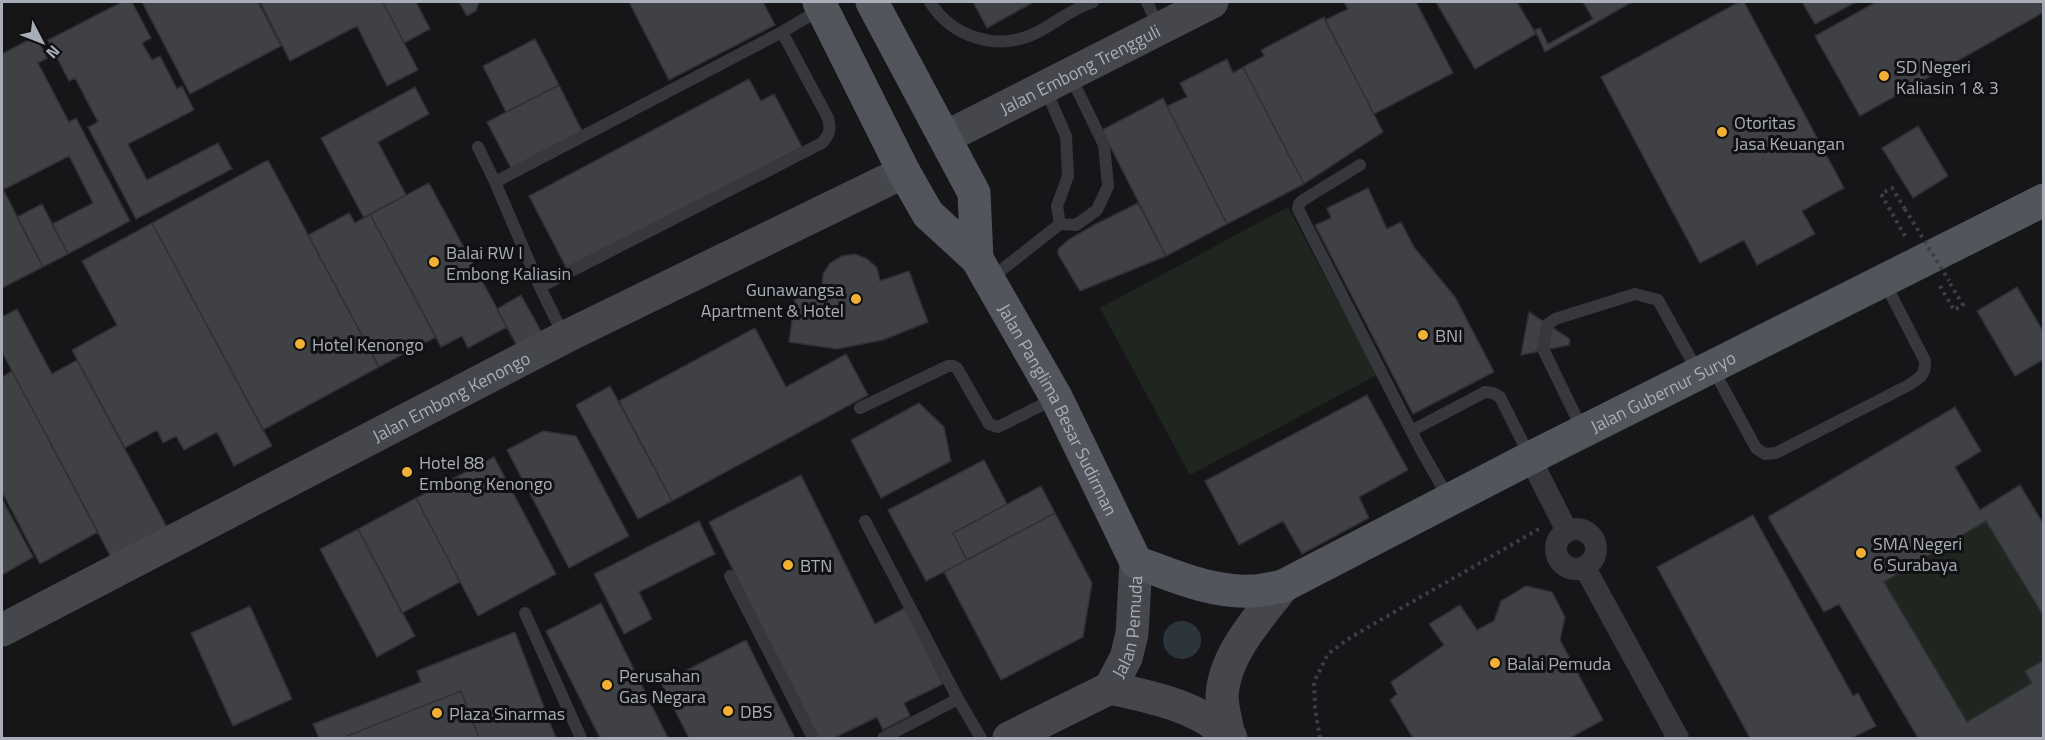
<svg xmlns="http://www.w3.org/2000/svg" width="2045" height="740" font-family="'Titillium Web',sans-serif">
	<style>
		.green { fill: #1e261f }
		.water { fill: #2c353c }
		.building { fill: #404145; stroke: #303034; stroke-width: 1.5 }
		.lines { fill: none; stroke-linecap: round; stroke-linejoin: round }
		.path { stroke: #3d3f44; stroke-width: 4; stroke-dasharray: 3 4.5; stroke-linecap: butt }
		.lane { stroke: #37383d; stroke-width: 12 }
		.street { stroke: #37383d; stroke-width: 22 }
		.secondary { stroke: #45474d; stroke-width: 33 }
		.primary { stroke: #53555c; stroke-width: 33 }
		.path-bridge { stroke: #3d3f44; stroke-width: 4; stroke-dasharray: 3 4.5; stroke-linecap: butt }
		.poi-dot { fill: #f2b134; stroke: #111113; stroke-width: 2 }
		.labels { text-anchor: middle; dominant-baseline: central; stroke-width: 6; stroke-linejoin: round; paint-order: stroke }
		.poi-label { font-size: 18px; fill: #a8adb8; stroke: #111113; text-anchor: start }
		.street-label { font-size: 18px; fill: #a8adb8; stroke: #111113 }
	</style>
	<rect width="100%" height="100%" fill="#161618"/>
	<path class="green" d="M1288,207L1377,375L1190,475L1100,308Z
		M1986,521L2043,617V660L2025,671L2032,683L1967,722L1884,582Z"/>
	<path class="water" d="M1163 640a19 19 0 1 1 38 0a19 19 0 1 1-38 0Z"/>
	<path class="building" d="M122,2H132L151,38L142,43L152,60L160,56L177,89L182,86L194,110L128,144L147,180L218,143L232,169L136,219L88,127L98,122L75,78L69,81L48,40Z
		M142,2H258L281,46L190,94Z
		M260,2H383L418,70L387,86L357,26L290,61Z
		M383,2H416L430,29L404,43Z
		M459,2H479L476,11L467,16Z
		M629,2H763L775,25L669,80Z
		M973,2H1034L987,28Z
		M1344,2H1416L1453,73L1374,114L1325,20L1348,9Z
		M1436,2H1517L1536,34L1475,69Z
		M1583,2H1632L1545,52L1535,30L1540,28L1548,44L1593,19Z
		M1739,2H1744L1844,188L1802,211L1815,234L1757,265L1744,240L1700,263L1601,77Z
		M1802,2H1856L1815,24Z
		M1876,2H2044V12L1860,116L1815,36Z
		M1324,17L1383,132L1304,184L1243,67L1264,56L1261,50Z
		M36,36L47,58L38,63L69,122L76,118L130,221L68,254L52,224L93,203L69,156L3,190L2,187V54Z
		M535,39L559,85L506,112L483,66Z
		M1227,59L1233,73L1243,67L1304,184L1227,224L1167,106L1187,97L1180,83Z
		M749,79L761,101L774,94L802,147L568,271L529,196Z
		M559,85L584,135L513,172L487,122Z
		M415,87L429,114L378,142L406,195L364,218L321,138Z
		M1163,98L1227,224L1166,256L1102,130Z
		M1918,126L1948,176L1913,198L1882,148Z
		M268,160L379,367L263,430L152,223Z
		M429,183L507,327L468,348L462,336L441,347L370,214Z
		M2,187L43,267L2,288Z
		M1368,188L1387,229L1401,222L1414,247L1455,297L1494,372L1413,414L1315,225L1331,218L1327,208Z
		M1138,203L1166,256L1080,291L1058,254V249L1068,240L1094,225Z
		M42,204L68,254L43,267L17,217Z
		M349,213L355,223L370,214L436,337L379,367L308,235Z
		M152,223L272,446L234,466L217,432L184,450L176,436L163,443L157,430L125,448L72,350L117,325L82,261Z
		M855,254L867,259L877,268L880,281L909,271L928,322L883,340L837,349L789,342L797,284L822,287L823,274L830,263L842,256Z
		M2017,287L2044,333V359L2015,376L1977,311Z
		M521,295L543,335L518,348L497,309Z
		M17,309L52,374L77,360L169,531L113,561L2,352V317Z
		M1529,312L1570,339L1569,345L1521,355Z
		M755,328L786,387L846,354L868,395L672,501L619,401Z
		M12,371L98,532L40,564L2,492V377Z
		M610,386L672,501L638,519L576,405Z
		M1367,395L1408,470L1359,497L1369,518L1302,554L1283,521L1239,545L1205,481Z
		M919,403L944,427L951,461L881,498L851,440Z
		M1955,407L1981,451L1955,467L1980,510L2020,485L2044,525V617L1986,521L1884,582L1967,722L2032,683L2025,671L2044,660V738H1918L1839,604L1824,612L1768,517Z
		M543,431L576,436L629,536L569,568L507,450Z
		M494,457L556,574L478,616L416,498Z
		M984,460L1007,504L953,533L967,560L926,581L888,510Z
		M801,475L875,624L905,608L943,684L904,703L910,716L883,730L877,717L834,738H817L709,522Z
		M1041,486L1055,513L967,560L953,533Z
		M416,498L460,582L402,613L358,529Z
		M2,499L33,557L2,575Z
		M1055,513L1092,583L1083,637L1001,680L944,572Z
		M1753,515L1853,696L1858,693L1876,726L1852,738H1750L1657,567Z
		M699,521L715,554L639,592L652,619L624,634L594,574Z
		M358,529L415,636L377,657L320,549Z
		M1526,586L1552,592L1565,617L1560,640L1603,720L1570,738H1413L1390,700L1397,694L1391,682L1444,645L1429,624L1460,605L1477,630L1494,621L1501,601Z
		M601,603L668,738H600L546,631Z
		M250,606L292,699L233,726L191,633Z
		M515,632L556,738H479L461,691L347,736L348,738H319L313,724L421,682L417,671Z
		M746,640L795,738H689L661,683Z
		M461,691L479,738H348L347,736Z"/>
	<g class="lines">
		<path class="path" d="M1905,236L1881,194L1892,188L1905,209
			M1940,286L1954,310L1963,305L1949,282
			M1320,738L1315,708L1314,682L1328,654L1351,637L1539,529"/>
		<path class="lane" d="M930,2C952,37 997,52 1036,33C1056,23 1069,10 1093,2
			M1147,2L1159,28
			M1045,88L1066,136L1068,176L1057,206L1060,224
			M478,147L495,182L540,287L564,336
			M1360,165L1303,200L1299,204L1298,209L1420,448L1449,499
			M495,182L782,32L821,9
			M990,279L1060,224L1076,225L1097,210L1108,186L1104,145L1070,75
			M540,287L822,143C830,134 831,129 828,118L782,32
			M1712,367L1756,448L1765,454L1776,453L1909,385C1920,378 1926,374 1925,361L1884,281
			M860,408L948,366H953L957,368L989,424L998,427L1054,399
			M1411,431L1485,392L1493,393L1500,397L1530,457
			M1583,431L1543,349L1547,325L1555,319L1635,294L1658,300L1698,372
			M865,521L958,699
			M730,576L813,738
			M525,613L581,738
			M883,738L958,699L981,738"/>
		<path class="street" d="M1530,458L1567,531
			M1556 549a20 20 0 1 1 40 0a20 20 0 1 1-40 0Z
			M1585,568L1678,738"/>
		<g class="secondary">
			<path id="s1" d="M946,137L1212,2"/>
			<path id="s2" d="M2,630L565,337L904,172"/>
			<path d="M1110,688C1152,697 1199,706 1231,738"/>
			<path d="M1229,736C1227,724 1222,708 1222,695C1225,653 1259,618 1283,586"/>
			<path id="s3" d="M1009,738L1110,688L1126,658L1132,634L1136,562"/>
		</g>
		<g class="primary">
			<path id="s4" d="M819,2L904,172L928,214L977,259L1056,397L1136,562C1172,575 1211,593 1251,591C1261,591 1273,588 1283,586L1530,458L2044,200"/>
			<path d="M872,2L974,193L977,259"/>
		</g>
		<path class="path-bridge" d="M1905,209L1949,281"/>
	</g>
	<g class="poi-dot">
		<circle cx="1884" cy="76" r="6"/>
		<circle cx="1722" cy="132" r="6"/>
		<circle cx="434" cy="262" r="6"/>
		<circle cx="856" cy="299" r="6"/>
		<circle cx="1423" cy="335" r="6"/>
		<circle cx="300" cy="344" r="6"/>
		<circle cx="407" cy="472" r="6"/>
		<circle cx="1861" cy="553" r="6"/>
		<circle cx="788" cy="565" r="6"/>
		<circle cx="1495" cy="663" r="6"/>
		<circle cx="607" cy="685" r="6"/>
		<circle cx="728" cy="711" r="6"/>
		<circle cx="437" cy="713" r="6"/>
	</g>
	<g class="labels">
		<g class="poi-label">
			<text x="1896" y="66">SD Negeri<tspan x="1896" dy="21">Kaliasin 1 &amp; 3</tspan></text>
			<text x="1734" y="122">Otoritas<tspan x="1734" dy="21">Jasa Keuangan</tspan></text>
			<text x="446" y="252">Balai RW I<tspan x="446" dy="21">Embong Kaliasin</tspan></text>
			<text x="844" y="289" text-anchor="end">Gunawangsa<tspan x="844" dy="21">Apartment &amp; Hotel</tspan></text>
			<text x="1435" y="335">BNI</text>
			<text x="312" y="344">Hotel Kenongo</text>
			<text x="419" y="462">Hotel 88<tspan x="419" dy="21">Embong Kenongo</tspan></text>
			<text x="1873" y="543">SMA Negeri<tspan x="1873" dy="21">6 Surabaya</tspan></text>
			<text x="800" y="565">BTN</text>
			<text x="1507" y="663">Balai Pemuda</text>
			<text x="619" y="675">Perusahan<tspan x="619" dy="21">Gas Negara</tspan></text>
			<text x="740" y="711">DBS</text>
			<text x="449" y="713">Plaza Sinarmas</text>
		</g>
		<g class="street-label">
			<text stroke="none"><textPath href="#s1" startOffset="150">Jalan Embong Trengguli</textPath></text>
			<text stroke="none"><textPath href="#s4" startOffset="1226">Jalan Gubernur Suryo</textPath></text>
			<text stroke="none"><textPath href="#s2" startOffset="506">Jalan Embong Kenongo</textPath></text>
			<text stroke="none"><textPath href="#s4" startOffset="476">Jalan Panglima Besar Sudirman</textPath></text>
			<text stroke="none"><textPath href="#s3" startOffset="178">Jalan Pemuda</textPath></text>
		</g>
	</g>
	<rect width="2045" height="740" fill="none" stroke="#a8adb8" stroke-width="6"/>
	<g transform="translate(42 42) rotate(132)" stroke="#111113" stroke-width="4.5" paint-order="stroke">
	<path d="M0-4.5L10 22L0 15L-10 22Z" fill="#a8adb8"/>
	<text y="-9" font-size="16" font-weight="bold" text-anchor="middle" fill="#a8adb8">N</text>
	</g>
</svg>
